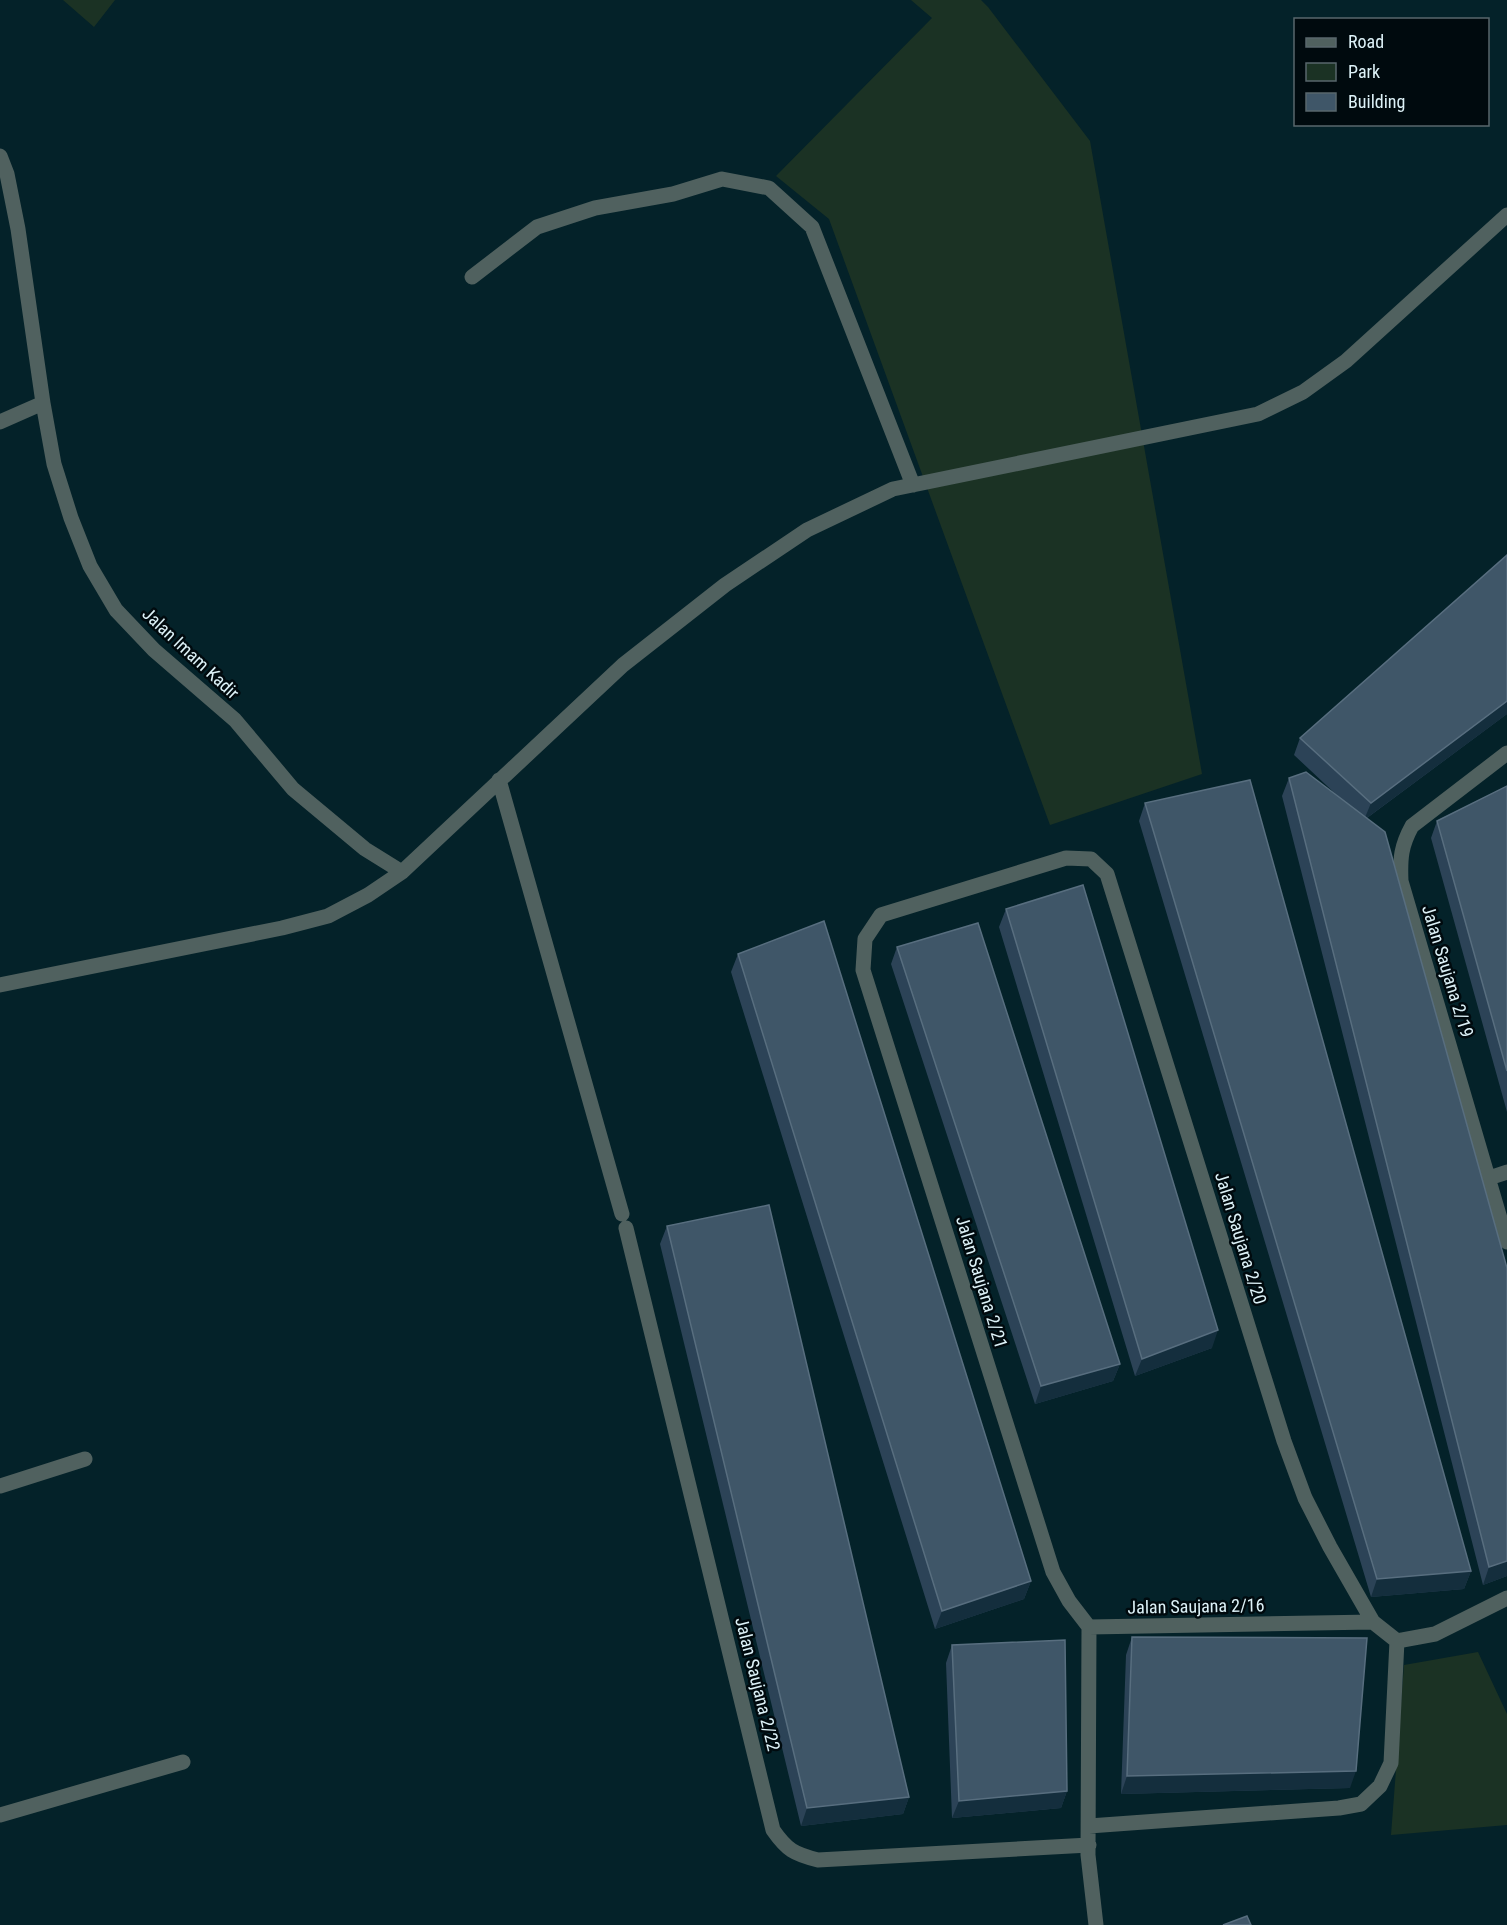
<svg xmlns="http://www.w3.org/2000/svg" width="1507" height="1925" font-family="'Roboto Condensed',sans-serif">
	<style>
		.green { fill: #1b3224 }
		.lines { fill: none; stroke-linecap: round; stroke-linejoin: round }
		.street { stroke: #50615f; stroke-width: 15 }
		.wall { fill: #2c4357 }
		.shaded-wall { fill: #142e3d }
		.building { fill: #3f5668; stroke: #586e7f; stroke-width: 1.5 }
		.labels { text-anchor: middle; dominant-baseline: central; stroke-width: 5; stroke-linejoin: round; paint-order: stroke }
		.street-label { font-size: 18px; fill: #ddf2f8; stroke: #000a0e }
	</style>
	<rect width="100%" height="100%" fill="#042229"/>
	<path class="green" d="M63,0H115L94,27Z
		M911,0H981L988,7L1090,141L1202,774L1050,825L829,219L776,176L932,18Z
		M1478,1652L1507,1714V1825L1391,1835L1404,1665Z"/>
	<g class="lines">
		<path class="street" d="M0,156L7,174L18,229L43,403L54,464L71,518L90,566L116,610L154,650L235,720L293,789L365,849L402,872
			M472,277L537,227L595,208L673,194L722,179L769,188L812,227L913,485
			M0,422L43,403
			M1507,753L1412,826C1401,846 1400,858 1401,881L1507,1242
			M499,780L622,1214
			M0,985L282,928L328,916L368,895L402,872L623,665L725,585L807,530L893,489L1258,414L1303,392L1346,361L1507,215
			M1489,1178L1507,1172
			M626,1228L773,1830C787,1850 794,1854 818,1860L1089,1845
			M0,1486L85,1459
			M1089,1627L1069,1601L1053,1572L863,970L865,939L881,915L1066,858L1091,859L1107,874L1284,1441L1305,1498L1330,1547L1373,1622
			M0,1815L183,1762
			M1089,1826L1339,1808L1361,1804L1380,1786L1391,1763L1397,1641
			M1096,1925L1088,1855L1089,1627L1373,1622L1397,1641L1435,1634L1507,1598"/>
	</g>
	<path class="wall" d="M1507,555V714L1367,818L1507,1576L1483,1585L1282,796L1289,778L1341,799L1294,755L1300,738Z
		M1507,786V1112L1431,838L1437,821Z
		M1145,803L1471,1571L1464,1589L1371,1597L1139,821Z
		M1006,909L1212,1348L1135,1376L999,927Z
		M897,947L1120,1364L1113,1381L1035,1404L891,964Z
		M738,954L1031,1581L1024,1599L935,1629L731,972Z
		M667,1226L909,1797L903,1814L801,1826L660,1244Z
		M1132,1637L1350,1788L1121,1794L1126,1655Z
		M952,1645L1067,1791L1061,1808L952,1818L946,1663Z"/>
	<path class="shaded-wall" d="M1507,701V714L1364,820L1371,803Z
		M1218,1330L1212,1348L1135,1376L1142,1359Z
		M1120,1364L1113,1381L1035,1404L1041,1386Z
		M1507,1561V1576L1483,1585L1489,1567Z
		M1471,1571L1464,1589L1371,1597L1377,1579Z
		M1031,1581L1024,1599L935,1629L942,1611Z
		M1356,1771L1350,1788L1121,1794L1127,1776Z
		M1067,1791L1061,1808L952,1818L959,1801Z
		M909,1797L903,1814L801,1826L807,1808Z"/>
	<path class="building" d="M1507,555V701L1371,803L1300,738Z
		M1306,772L1385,832L1507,1268V1561L1489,1567L1289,778Z
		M1250,780L1471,1571L1377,1579L1145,803Z
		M1507,786V1071L1437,821Z
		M1083,885L1218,1330L1142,1359L1006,909Z
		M824,921L1031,1581L942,1611L738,954Z
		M978,923L1120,1364L1041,1386L897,947Z
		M769,1205L909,1797L807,1808L667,1226Z
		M1132,1637L1367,1638L1356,1771L1127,1776Z
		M1065,1640L1067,1791L959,1801L952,1645Z
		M1247,1916L1251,1925H1223Z"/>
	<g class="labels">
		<g class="street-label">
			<text transform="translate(191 653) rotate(43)">Jalan Imam Kadir</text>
			<text transform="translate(1448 971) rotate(73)">Jalan Saujana 2/19</text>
			<text transform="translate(1241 1238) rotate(73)">Jalan Saujana 2/20</text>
			<text transform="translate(982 1282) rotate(73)">Jalan Saujana 2/21</text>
			<text transform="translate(1196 1606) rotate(-1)">Jalan Saujana 2/16</text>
			<text transform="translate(758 1684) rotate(76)">Jalan Saujana 2/22</text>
		</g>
	</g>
	<rect x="1294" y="18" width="195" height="108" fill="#000a0e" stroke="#58676c" stroke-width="1.5"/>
	<rect x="1306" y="38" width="30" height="9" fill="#50615f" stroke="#58676c" stroke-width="1.5"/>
	<text x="1348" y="48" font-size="18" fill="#ddf2f8">Road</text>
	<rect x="1306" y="63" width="30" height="18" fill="#1b3224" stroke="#58676c" stroke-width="1.5"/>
	<text x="1348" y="78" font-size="18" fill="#ddf2f8">Park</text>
	<rect x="1306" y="93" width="30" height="18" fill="#3f5668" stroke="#58676c" stroke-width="1.5"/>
	<text x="1348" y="108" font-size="18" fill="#ddf2f8">Building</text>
</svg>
